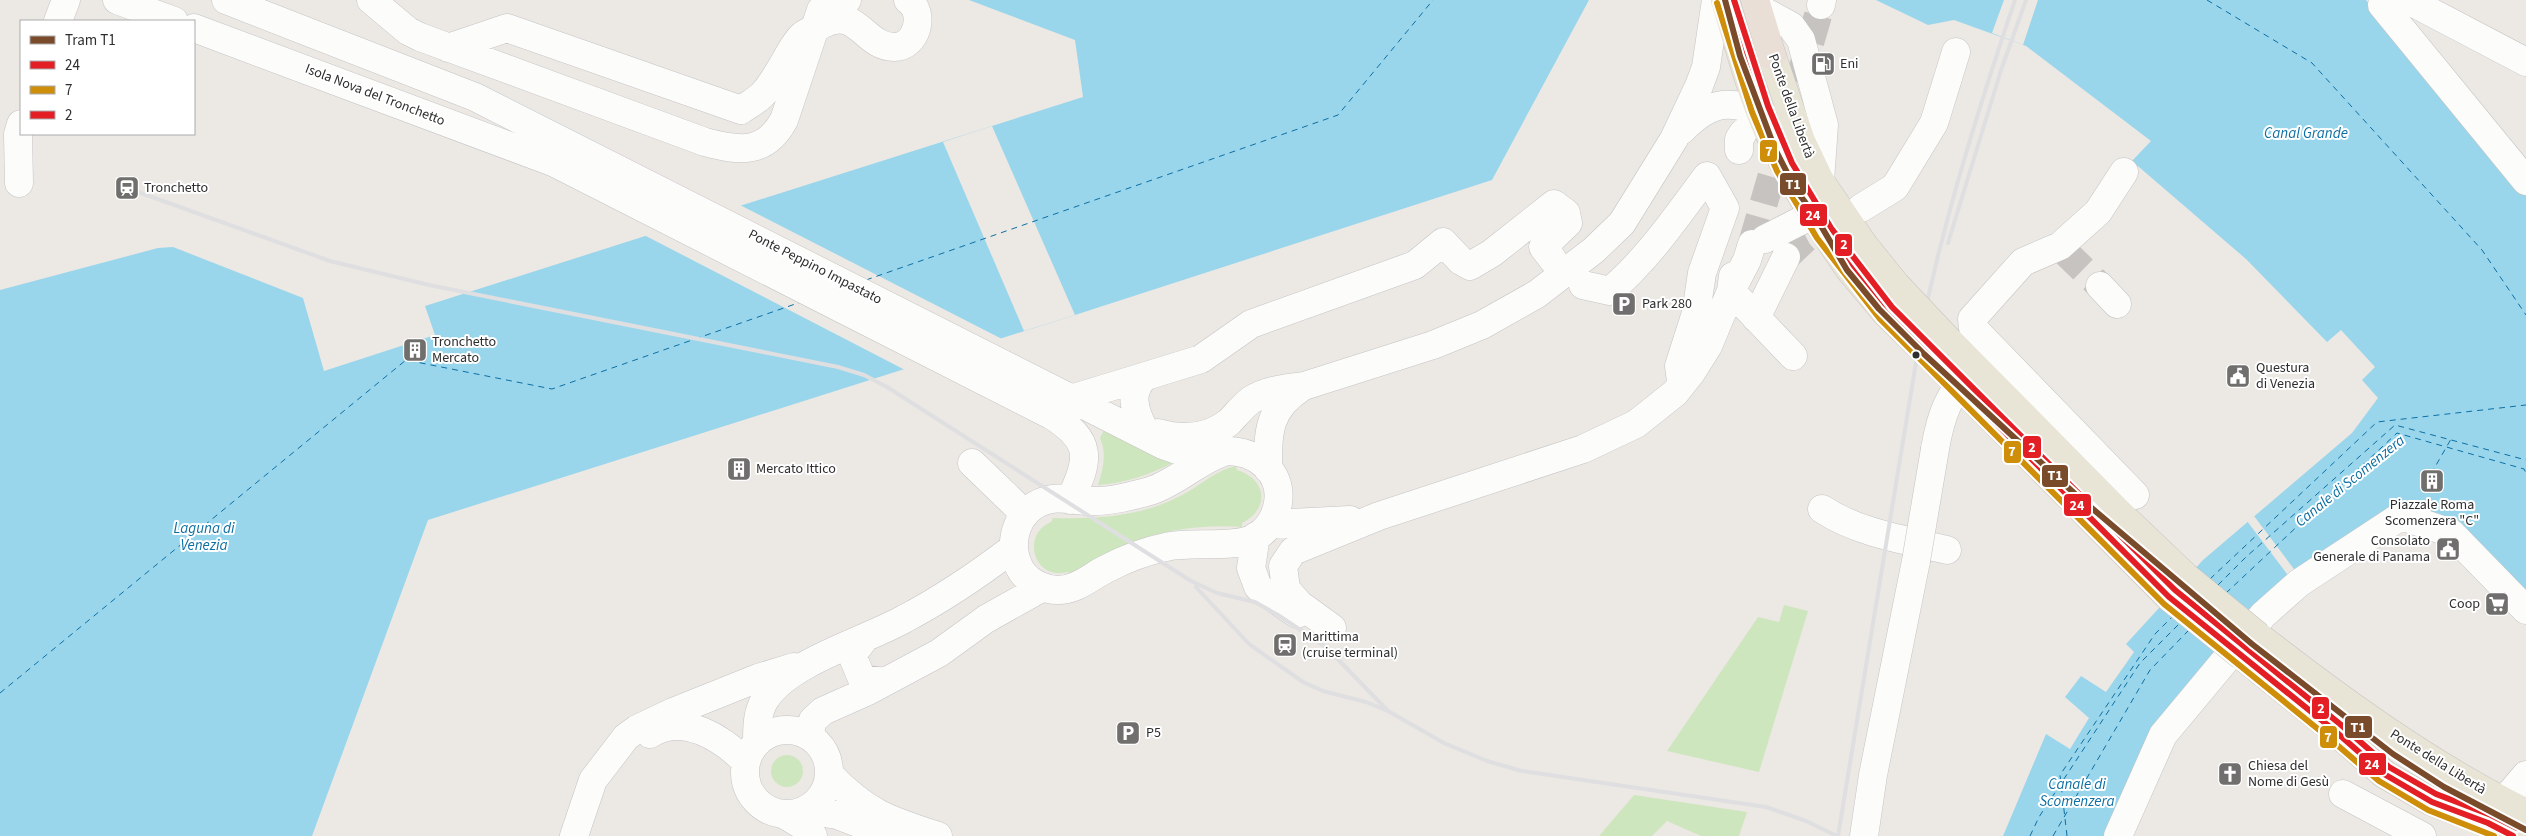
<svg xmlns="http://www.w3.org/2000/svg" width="2526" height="836" font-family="'Source Sans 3',sans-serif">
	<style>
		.green { fill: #cee6be }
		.water { fill: #99d6ec }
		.pier { fill: #ece8e4 }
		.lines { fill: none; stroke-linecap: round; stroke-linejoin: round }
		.ferry { stroke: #0d6fa3; stroke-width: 1; stroke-dasharray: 6 5; stroke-linecap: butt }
		.minor-tunnel { stroke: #c6c3c0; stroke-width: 28; stroke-dasharray: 28 14; stroke-linecap: butt }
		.minor-casing { stroke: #c5c4c5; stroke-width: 29 }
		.major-casing { stroke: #c6c5c4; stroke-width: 29 }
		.highway-casing { stroke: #c6c5c4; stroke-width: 29 }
		.minor { stroke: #fcfcfb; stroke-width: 28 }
		.major { stroke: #e8e4d6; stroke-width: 28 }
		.highway { stroke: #eadfd6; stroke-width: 28 }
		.rail { stroke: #dfdfe1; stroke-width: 4 }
		.minor-bridge-casing { stroke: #c5c4c5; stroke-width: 29; stroke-linecap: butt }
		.major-bridge-casing { stroke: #c6c5c4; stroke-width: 29; stroke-linecap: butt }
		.minor-bridge { stroke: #fcfcfb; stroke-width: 28 }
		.major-bridge { stroke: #e8e4d6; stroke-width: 28 }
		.bus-1-casing { stroke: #fff; stroke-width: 10 }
		.bus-2-casing { stroke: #fff; stroke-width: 10 }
		.bus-3-casing { stroke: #fff; stroke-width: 10 }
		.bus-1 { stroke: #e31e24; stroke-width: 6 }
		.bus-2 { stroke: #cf8e09; stroke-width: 6 }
		.bus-3 { stroke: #e31e24; stroke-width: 6 }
		.tram-1-casing { stroke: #fff; stroke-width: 10 }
		.tram-1 { stroke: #7a4b2a; stroke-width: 6 }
		.bus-dot { fill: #2e2e2e; stroke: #fff; stroke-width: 2 }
		.labels { text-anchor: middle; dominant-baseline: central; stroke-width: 4; stroke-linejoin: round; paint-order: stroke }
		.poi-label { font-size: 14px; fill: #2e2e2e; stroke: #fff; text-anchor: start }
		.street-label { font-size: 14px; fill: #2e2e2e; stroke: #fff }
		.water-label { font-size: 15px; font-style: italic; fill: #0d6fa3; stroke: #fff }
		.line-badge { stroke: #fff; stroke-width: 2 }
		.badge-label { font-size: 14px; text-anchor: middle; font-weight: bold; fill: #fff }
	</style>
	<rect width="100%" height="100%" fill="#ece8e4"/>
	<path class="green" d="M1105,428L1174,462C1150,475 1124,483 1098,485C1103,469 1107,454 1100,438Z
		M1236,466L1237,470C1267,479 1270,509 1242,523V527C1179,523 1122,538 1071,575L1068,572C1033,581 1021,534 1051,522L1053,518C1096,519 1139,517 1178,497C1198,488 1215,470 1236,466Z
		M1784,605L1808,611L1759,772L1667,751L1758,617L1779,622Z
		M771 771a16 16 0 1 1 32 0a16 16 0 1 1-32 0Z
		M1634,795L1747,812L1739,836H1701L1667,821L1652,836H1599Z"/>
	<path class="water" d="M969,0H1589L1492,180L1075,315L428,520L312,836H0V290L158,248L173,247L303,298L324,371L435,335L425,306L1083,97L1075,40Z
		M1876,0H2366L2526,193V596L2462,524L2457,520L2432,515L2292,574L2106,836H2003L2046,734L2070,749L2089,718L2065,697L2081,676L2106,692L2134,652L2126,644L2203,560L2352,433L2378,398L2362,380L2375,367L2341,330L2327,342L2246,259L2132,161L2151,141L2026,46L1954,20L1928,25Z"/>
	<path class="pier" d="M2004,0H2038L2023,45L1992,33Z
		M992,126L1075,315L1024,331L943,142Z
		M738,204L1004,340L907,371L642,234Z
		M2254,516L2297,573L2290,578L2247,521Z"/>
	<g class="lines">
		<path class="ferry" d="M2207,0L2312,63L2482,250L2526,315
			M866,280L1338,115L1433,0
			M2431,474L2451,439
			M2210,579L2377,422L2526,405
			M2218,585L2246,557L2395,425L2526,460
			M2226,593L2397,433L2524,469L2526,473
			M0,693L406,360L552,389L801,302
			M2030,836L2039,817L2140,663L2180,623
			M2053,836L2150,670L2188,631
			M2067,836L2060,775L2155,634L2172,617"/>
		<path class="minor-tunnel" d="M1752,244L1821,5
			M2063,250L2100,286
			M1786,257L1805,239L1842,219"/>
		<defs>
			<path id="minor" d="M117,0L174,21
				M226,0L475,97L1163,445L1197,457H1210
				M371,0L408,31L420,37L705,142C739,151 765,155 784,120L821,10L828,5L847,0
				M2408,0L2526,62
				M1821,5L1822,0
				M2382,5L2526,181
				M1758,8L1791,26L1801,40L1824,125L1820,181
				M58,21L66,0
				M194,28L555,163L1051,415C1093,441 1090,459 1070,500
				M448,48L507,28L741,110C748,105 756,101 762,95C777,81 791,45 803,35C809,31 817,28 823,24C858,6 864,47 894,47C917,47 926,13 908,0
				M1682,130C1708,103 1727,98 1762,113
				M1739,150V139L1743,133
				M2124,172L2098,212L2060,246L2023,262L1972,319L1973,328L2135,495
				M19,183L18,134L21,124
				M1861,208L1895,187L1934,123L1956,52
				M1765,239L1814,214
				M1733,276L1731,291L1793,356
				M1583,285L1610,291C1648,259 1677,216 1707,176L1725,208L1702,273L1696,313L1679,366L1681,381
				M2100,286L2117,304
				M1756,318L1786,257
				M1146,376L1201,359L1251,324L1415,265L1443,242L1461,261L1470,266L1492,253L1554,204L1566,213L1568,223L1543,247L1553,260
				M1074,398L1146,376C1128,390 1134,411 1144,429
				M1158,433C1183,440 1208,439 1229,422C1236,415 1243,406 1251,400C1266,390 1287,388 1304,386L1433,345L1482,325L1537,294L1594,250L1622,223L1674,139L1699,86L1706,67L1716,0
				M1935,449C1941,413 1949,395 1973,367
				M1227,451C1255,451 1283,471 1278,503C1276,516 1268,530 1256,537C1235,549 1192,541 1166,547C1146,551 1125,559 1106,569C1090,577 1077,590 1058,590C1045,590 1030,583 1022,572C1004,544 1017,505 1052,499C1066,497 1080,502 1094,501C1113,501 1131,496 1150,491C1178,482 1199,459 1227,451Z
				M972,463L1025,514
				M1268,469C1268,431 1268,409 1302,387
				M1822,509C1858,533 1906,540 1947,550
				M1270,524L1350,520
				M1256,536L1251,568L1258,587L1297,614
				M1332,628L1299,604L1286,589L1283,566L1293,551L1379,516L1583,449L1636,424L1675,393L1691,373L1708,346L1731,291L1747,260L1752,244
				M865,638L852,655L862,679L885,682
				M745 772a42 42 0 1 1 84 0a42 42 0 1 1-84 0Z
				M650,734C683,712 723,739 746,762
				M809,736L813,720L823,711L868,691L939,653L986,619L1043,587
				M757,742C757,727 757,711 766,698C791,661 865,641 904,619C942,599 979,574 1013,548
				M829,774C866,813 888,820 938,836
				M2343,794L2422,836
				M2503,802L2526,775
				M805,810L837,815L887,834
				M783,814L802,825L813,836
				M574,836L593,780L626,737L637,729L673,712L758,678L794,667
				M1864,836L1873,775L1916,561
				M2118,836L2163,735L2263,615L2299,583L2401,516L2451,533L2526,610"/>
			<path id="major" d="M1725,0C1740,49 1753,102 1776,148C1796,190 1823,230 1849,269
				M1772,56L1801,141L1820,181L1863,244
				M1948,340L2121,515L2186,577
				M1939,365L2169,597
				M2258,636C2343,702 2430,765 2526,813
				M2242,656L2335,731L2384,774L2432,802L2488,823L2513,836"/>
			<path id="highway" d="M1755,0L1772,56"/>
		</defs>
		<use href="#minor" class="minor-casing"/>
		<use href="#major" class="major-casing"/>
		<use href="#highway" class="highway-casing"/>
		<use href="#minor" class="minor"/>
		<use href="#major" class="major"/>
		<use href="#highway" class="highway"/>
		<path class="rail" d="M2000,73L2026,0
			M127,188L330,261L429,285L838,367L864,375L887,387L1191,581L1217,593L1255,602L1278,615L1326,647L1388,711
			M1948,243L2002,67
			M1196,587L1249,644L1303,682L1323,691L1366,702L1388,711L1444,743L1487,761L1522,771L1766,807L1806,821L1837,836
			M1838,836L1922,326C1945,215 1979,107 2015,0"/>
		<defs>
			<path id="minor-bridge" d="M1916,561L1935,449"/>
			<path id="major-bridge" d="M1863,244L1896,285L1948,340
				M1849,269L1886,313L1939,365
				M2186,577L2258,636
				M2169,597L2242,656"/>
		</defs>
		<use href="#minor-bridge" class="minor-bridge-casing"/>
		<use href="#major-bridge" class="major-bridge-casing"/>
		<use href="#minor-bridge" class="minor-bridge"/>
		<use href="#major-bridge" class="major-bridge"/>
		<defs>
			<path id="bus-1" d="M1725,0L1760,109L1784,167L1824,233L1886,313L2169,597L2335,731L2384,774L2432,802L2488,823L2513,836"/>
			<path id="bus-2" d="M1717,3L1752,112L1777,171L1817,238L1880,319L2164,604L2329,738L2379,781L2428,810L2494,836"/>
			<path id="bus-3" d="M1734,0L1768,106L1792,163L1831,228L1892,307L2175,590L2340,724L2389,767L2436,794L2491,815L2517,828"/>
		</defs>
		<use href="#bus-1" class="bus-1-casing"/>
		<use href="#bus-2" class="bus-2-casing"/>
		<use href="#bus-3" class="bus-3-casing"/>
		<use href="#bus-1" class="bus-1"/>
		<use href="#bus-2" class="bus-2"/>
		<use href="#bus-3" class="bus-3"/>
		<defs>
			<path id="tram-1" d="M1725,0L1740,56L1775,149L1796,190L1814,214L1847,270L1879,309L1924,354L2074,493L2252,644L2393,754L2444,787L2526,830"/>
		</defs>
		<use href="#tram-1" class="tram-1-casing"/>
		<use href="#tram-1" class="tram-1"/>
	</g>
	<defs>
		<symbol id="fuel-square" viewBox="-11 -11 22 22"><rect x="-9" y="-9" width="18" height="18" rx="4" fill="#706f6e" stroke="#fff"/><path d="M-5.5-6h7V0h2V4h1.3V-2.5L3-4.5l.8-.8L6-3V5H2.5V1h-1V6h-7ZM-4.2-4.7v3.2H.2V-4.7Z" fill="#fff"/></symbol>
		<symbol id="station-square" viewBox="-11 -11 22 22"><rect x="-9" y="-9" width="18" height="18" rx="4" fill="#706f6e" stroke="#fff"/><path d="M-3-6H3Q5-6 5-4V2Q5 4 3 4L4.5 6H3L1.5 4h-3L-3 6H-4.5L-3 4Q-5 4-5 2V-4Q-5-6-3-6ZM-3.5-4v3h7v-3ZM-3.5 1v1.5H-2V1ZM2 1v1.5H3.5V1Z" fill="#fff"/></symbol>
		<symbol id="parking-square" viewBox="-11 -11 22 22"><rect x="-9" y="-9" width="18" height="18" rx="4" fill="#706f6e" stroke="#fff"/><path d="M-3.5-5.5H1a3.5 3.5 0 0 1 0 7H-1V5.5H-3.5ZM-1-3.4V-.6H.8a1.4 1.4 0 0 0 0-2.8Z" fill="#fff"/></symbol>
		<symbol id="building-square" viewBox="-11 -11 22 22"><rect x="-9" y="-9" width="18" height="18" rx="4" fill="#706f6e" stroke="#fff"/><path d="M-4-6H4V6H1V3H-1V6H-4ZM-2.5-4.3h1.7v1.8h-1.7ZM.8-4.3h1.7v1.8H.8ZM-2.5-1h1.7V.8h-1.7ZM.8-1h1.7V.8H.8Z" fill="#fff"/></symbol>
		<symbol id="civic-square" viewBox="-11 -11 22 22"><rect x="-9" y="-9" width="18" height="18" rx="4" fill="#706f6e" stroke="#fff"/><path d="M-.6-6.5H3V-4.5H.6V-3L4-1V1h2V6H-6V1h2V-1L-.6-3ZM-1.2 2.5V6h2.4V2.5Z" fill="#fff"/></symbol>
		<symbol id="supermarket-square" viewBox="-11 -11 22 22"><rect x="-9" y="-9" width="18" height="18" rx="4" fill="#706f6e" stroke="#fff"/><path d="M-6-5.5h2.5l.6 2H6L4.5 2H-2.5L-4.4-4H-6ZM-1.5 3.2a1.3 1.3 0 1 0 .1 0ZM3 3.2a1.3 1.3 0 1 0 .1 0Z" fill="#fff"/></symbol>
		<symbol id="church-square" viewBox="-11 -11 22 22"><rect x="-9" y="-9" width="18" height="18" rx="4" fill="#706f6e" stroke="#fff"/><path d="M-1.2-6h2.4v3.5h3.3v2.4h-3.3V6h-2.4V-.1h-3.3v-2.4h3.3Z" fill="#fff"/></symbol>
	</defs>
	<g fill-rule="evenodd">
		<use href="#fuel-square" x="1809" y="50" width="28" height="28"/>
		<use href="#station-square" x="113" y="174" width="28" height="28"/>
		<use href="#parking-square" x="1610" y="290" width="28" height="28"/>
		<use href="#building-square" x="401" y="336" width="28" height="28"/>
		<use href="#civic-square" x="2224" y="362" width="28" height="28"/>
		<use href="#building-square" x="725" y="455" width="28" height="28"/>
		<use href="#building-square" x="2418" y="467" width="28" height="28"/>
		<use href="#civic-square" x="2434" y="535" width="28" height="28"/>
		<use href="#supermarket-square" x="2483" y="590" width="28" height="28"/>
		<use href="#station-square" x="1271" y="631" width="28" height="28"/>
		<use href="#parking-square" x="1114" y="719" width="28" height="28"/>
		<use href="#church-square" x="2216" y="760" width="28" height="28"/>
	</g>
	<circle class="bus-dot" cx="1916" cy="355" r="4.5"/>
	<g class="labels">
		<g class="poi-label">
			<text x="1840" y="64">Eni</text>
			<text x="144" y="188">Tronchetto</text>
			<text x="1642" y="304">Park 280</text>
			<text x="432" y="342">Tronchetto<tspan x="432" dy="16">Mercato</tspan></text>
			<text x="2256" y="368">Questura<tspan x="2256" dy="16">di Venezia</tspan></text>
			<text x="756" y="469">Mercato Ittico</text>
			<text x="2432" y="505" text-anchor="middle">Piazzale Roma<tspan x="2432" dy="16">Scomenzera "C"</tspan></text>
			<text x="2430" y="541" text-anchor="end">Consolato<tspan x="2430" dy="16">Generale di Panama</tspan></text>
			<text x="2480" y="604" text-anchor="end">Coop</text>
			<text x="1302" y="637">Marittima<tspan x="1302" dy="16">(cruise terminal)</tspan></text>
			<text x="1146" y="733">P5</text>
			<text x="2248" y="766">Chiesa del<tspan x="2248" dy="16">Nome di Gesù</tspan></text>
		</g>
		<g class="street-label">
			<text transform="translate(375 95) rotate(21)">Isola Nova del Tronchetto</text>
			<text transform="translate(1791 106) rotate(70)">Ponte della Libertà</text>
			<text transform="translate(815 267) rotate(27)">Ponte Peppino Impastato</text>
			<text transform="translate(2438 762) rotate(32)">Ponte della Libertà</text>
		</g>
		<g class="water-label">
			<text x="2306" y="133">Canal Grande</text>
			<text transform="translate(2350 481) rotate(-39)">Canale di Scomenzera</text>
			<text x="204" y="528">Laguna di<tspan x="204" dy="17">Venezia</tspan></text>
			<text x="2077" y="784">Canale di<tspan x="2077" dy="17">Scomenzera</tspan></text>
		</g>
	</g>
	<g class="line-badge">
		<rect x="1759" y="139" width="19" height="24" rx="5" fill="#cf8e09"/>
		<rect x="1779" y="172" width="28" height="24" rx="5" fill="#7a4b2a"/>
		<rect x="1799" y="203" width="29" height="24" rx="5" fill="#e31e24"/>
		<rect x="1834" y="233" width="19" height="24" rx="5" fill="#e31e24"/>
		<rect x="2022" y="435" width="20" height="24" rx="5" fill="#e31e24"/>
		<rect x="2003" y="440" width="19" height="24" rx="5" fill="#cf8e09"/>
		<rect x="2041" y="464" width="28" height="24" rx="5" fill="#7a4b2a"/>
		<rect x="2063" y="493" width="29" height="24" rx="5" fill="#e31e24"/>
		<rect x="2311" y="696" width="19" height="24" rx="5" fill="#e31e24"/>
		<rect x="2344" y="715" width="29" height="24" rx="5" fill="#7a4b2a"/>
		<rect x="2319" y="725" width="19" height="24" rx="5" fill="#cf8e09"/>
		<rect x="2358" y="752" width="29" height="24" rx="5" fill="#e31e24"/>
	</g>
	<g class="badge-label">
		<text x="1769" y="156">7</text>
		<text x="1793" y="189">T1</text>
		<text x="1813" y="220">24</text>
		<text x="1844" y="249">2</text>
		<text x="2032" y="452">2</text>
		<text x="2012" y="456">7</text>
		<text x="2055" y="480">T1</text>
		<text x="2077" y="510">24</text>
		<text x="2321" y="713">2</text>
		<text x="2358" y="732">T1</text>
		<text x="2328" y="742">7</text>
		<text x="2372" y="769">24</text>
	</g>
	<rect x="20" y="20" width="175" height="115" fill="#ffffff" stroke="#ababab"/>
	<rect x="30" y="36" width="25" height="8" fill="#7a4b2a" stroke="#ababab"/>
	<text x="65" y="45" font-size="15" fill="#2e2e2e">Tram T1</text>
	<rect x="30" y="61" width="25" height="8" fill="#e31e24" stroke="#ababab"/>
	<text x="65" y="70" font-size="15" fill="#2e2e2e">24</text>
	<rect x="30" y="86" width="25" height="8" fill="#cf8e09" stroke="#ababab"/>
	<text x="65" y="95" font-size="15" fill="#2e2e2e">7</text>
	<rect x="30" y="111" width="25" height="8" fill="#e31e24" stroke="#ababab"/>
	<text x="65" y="120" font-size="15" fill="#2e2e2e">2</text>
</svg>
